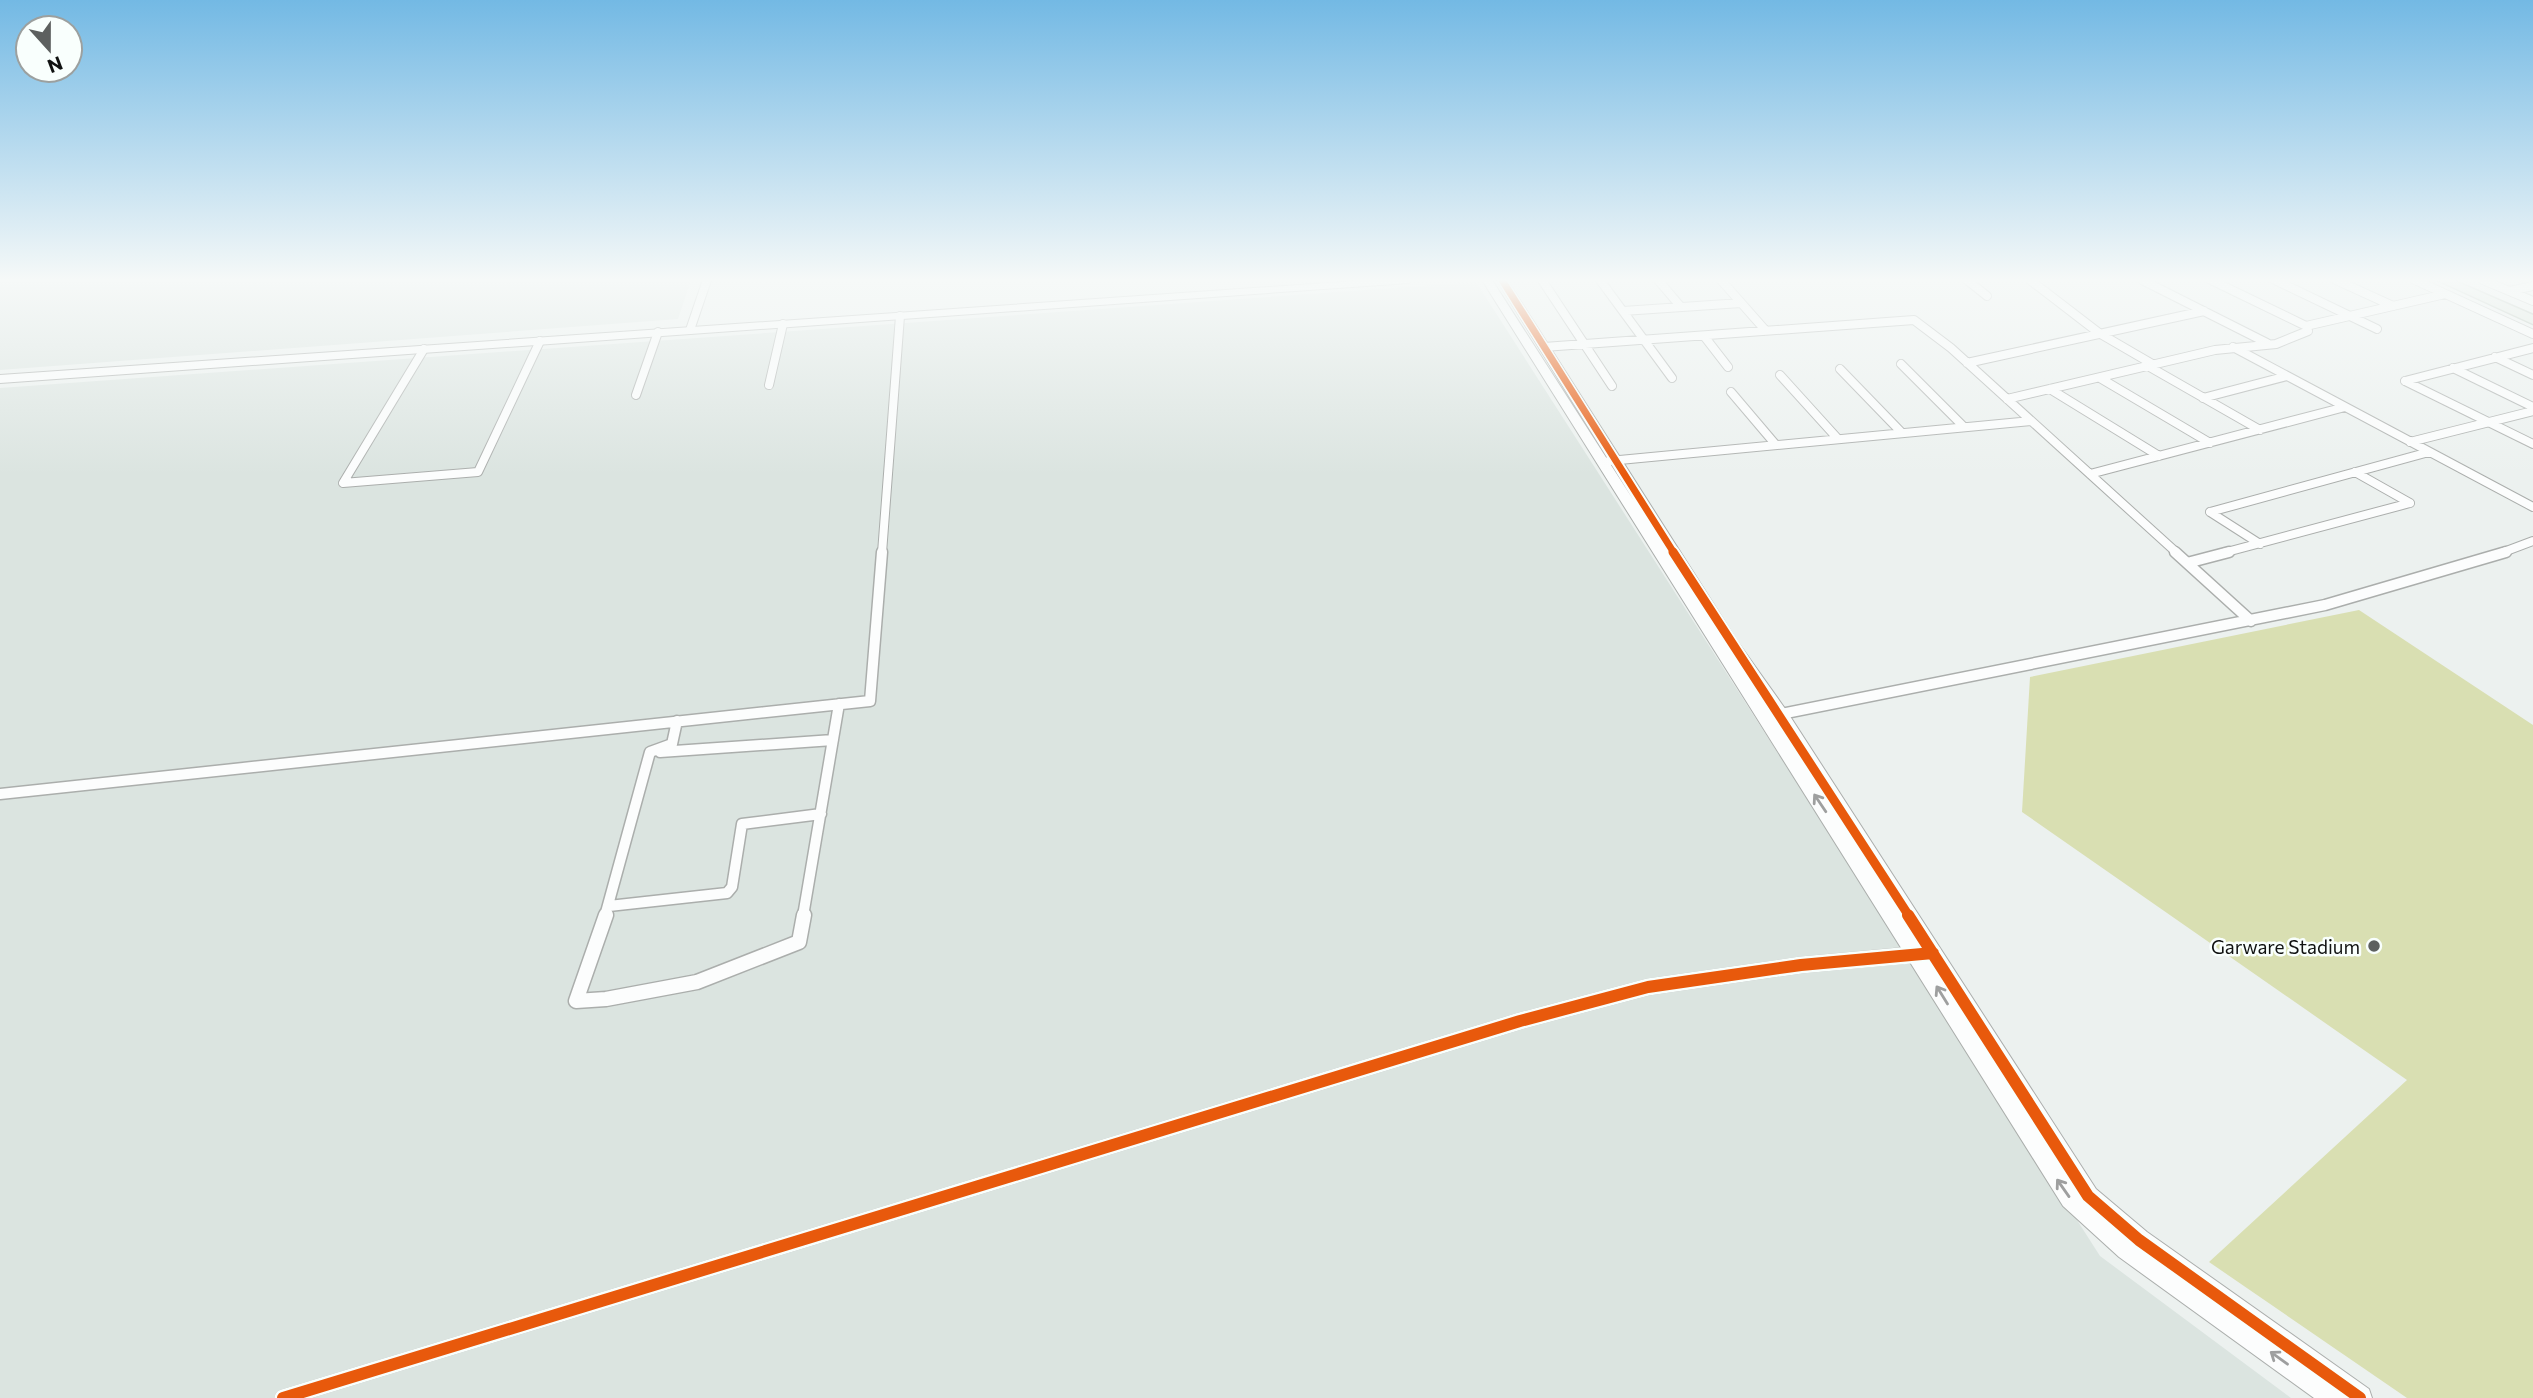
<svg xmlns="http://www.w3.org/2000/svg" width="2533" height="1398" font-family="Commissioner,sans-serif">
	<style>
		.built { fill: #dbe4e0 }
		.green { fill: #d9dfb2 }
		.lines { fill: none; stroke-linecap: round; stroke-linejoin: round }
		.street-far2-casing { stroke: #abaeac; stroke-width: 10 }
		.street-far1-casing { stroke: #abaeac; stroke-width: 13 }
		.street-casing { stroke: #abaeac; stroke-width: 17 }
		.secondary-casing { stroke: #abaeac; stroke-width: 2 }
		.highway-casing { stroke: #a3b1a3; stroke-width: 3 }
		.street-far2 { stroke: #fcfdfd; stroke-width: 8 }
		.street-far1 { stroke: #fcfdfd; stroke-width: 10 }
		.street { stroke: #fcfdfd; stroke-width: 14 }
		.secondary { fill: #fcfdfd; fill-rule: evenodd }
		.highway { fill: #d8e3d8; fill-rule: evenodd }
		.cycleway-far2-casing { stroke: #f9fffd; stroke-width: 10 }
		.cycleway-far1-casing { stroke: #f9fffd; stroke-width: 13 }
		.cycleway-casing { stroke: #f9fffd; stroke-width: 17 }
		.cycleway-far2 { stroke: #e8590c; stroke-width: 7 }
		.cycleway-far1 { stroke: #e8590c; stroke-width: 9 }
		.cycleway { stroke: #e8590c; stroke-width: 12 }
		.oneway { stroke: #9e9f9f }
		.poi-dot { fill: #5d605f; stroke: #f9fffd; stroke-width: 2.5 }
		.labels { text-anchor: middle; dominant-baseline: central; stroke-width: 5; stroke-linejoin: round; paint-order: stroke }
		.poi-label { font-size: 19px; fill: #101211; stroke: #f9fffd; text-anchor: end }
	</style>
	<rect width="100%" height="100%" fill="#ecf1ef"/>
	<path class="built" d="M0,280H691L678,319L0,370Z
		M1476,282L2100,1256L2291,1398H0V388Z"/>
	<path class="green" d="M2359,610L2533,725V1398H2407L2209,1262L2407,1080L2022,812L2030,677Z"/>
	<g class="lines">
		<defs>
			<path id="street-far2" d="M1542,280L1612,386
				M1600,280L1672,378
				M1658,280L1681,307
				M1721,280L1766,331
				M1967,280L1987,296
				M2030,280L2099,333L2154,365
				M2142,280L2267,343
				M2211,280L2306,326
				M2275,280L2377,329
				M2336,280L2393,306
				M2415,280L2533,334
				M2483,280L2533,301
				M2510,291L2533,286
				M1623,311L1741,303
				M690,330L707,280
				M1704,336L1728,367
				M1544,347L1914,320L1951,348L2177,553
				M2233,347L2533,507
				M424,349L343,483L478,472L540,341
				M2495,357L2533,375
				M1967,363L2204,311
				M1901,364L1964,427
				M2148,366L2260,430
				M2453,368L2533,407
				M1840,369L1902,433
				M1780,375L1838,439
				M2100,378L2210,443
				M2405,381L2533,444
				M2405,381L2533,348
				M769,385L783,324
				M2050,389L2159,456
				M1731,392L1776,445
				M636,395L658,332
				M2203,398L2287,376
				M2007,399L2215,350L2276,344L2308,331L2306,326L2445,294
				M2410,442L2533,411
				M1609,461L2031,421
				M2355,472L2410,503
				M2090,474L2345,407
				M2210,512L2429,452
				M2210,512L2260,544
				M882,553L900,316
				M2223,553L2410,503
				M2501,553L2533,541"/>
			<path id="street-far1" d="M2175,552L2251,621
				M2187,563L2229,552
				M1776,715L2325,605L2506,552
				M660,752L833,740
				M0,794L870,701L882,552
				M609,906L727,893L732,887L742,824L821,814
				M605,916L650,752L672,744L677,721
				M803,916L839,704"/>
			<path id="street" d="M606,915L576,1001L606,999L697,982L799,942L804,915
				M283,1398L1520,1021L1648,987L1801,965L1920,954"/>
			<path id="secondary" d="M1370,280H1414L1409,283L0,383V375Z
				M1482,280H1492L1634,501L1497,280H1507L1737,641L1786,710L2096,1189L2147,1232L2369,1389L2372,1398H2314L2119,1257L2063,1206Z"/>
			<path id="highway" d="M2437,280H2453L2533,315V324Z"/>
		</defs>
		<use href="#street-far2" class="street-far2-casing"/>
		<use href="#street-far1" class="street-far1-casing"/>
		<use href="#street" class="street-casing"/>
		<use href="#secondary" class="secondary-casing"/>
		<use href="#highway" class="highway-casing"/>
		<use href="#street-far2" class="street-far2"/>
		<use href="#street-far1" class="street-far1"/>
		<use href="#street" class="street"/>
		<use href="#secondary" class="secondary"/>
		<use href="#highway" class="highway"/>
		<defs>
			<path id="cycleway-far2" d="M1502,280L1674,553"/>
			<path id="cycleway-far1" d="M1673,552L1909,916"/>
			<path id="cycleway" d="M1908,915L2088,1196L2139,1240L2360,1398
				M283,1398L1520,1021L1648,987L1801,965L1933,953"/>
		</defs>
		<use href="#cycleway-far2" class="cycleway-far2-casing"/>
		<use href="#cycleway-far1" class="cycleway-far1-casing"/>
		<use href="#cycleway" class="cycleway-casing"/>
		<use href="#cycleway-far2" class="cycleway-far2"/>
		<use href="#cycleway-far1" class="cycleway-far1"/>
		<use href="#cycleway" class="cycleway"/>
	</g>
	<defs><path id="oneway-shaft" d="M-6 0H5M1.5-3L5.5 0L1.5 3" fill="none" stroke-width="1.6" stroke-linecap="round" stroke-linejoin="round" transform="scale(1.75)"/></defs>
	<g class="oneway">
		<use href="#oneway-shaft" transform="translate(1820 803) rotate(-124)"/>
		<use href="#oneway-shaft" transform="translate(1942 995) rotate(-122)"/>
		<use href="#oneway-shaft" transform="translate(2063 1188) rotate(-125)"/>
		<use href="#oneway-shaft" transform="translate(2279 1358) rotate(-144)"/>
	</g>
	<linearGradient id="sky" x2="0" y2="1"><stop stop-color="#73b9e4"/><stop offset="0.59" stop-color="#f6f9f8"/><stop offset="1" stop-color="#f6f9f8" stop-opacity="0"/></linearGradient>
	<rect width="2533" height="475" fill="url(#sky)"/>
	<circle class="poi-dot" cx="2374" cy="946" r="7"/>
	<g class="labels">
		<g class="poi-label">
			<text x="2360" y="946">Garware Stadium</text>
		</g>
	</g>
	<g transform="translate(49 49) rotate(159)"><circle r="33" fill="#f9fffd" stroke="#9ca09f" stroke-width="2"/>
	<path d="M0-5L12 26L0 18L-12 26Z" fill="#5d605f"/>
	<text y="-10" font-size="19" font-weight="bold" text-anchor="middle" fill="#101211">N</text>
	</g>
</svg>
